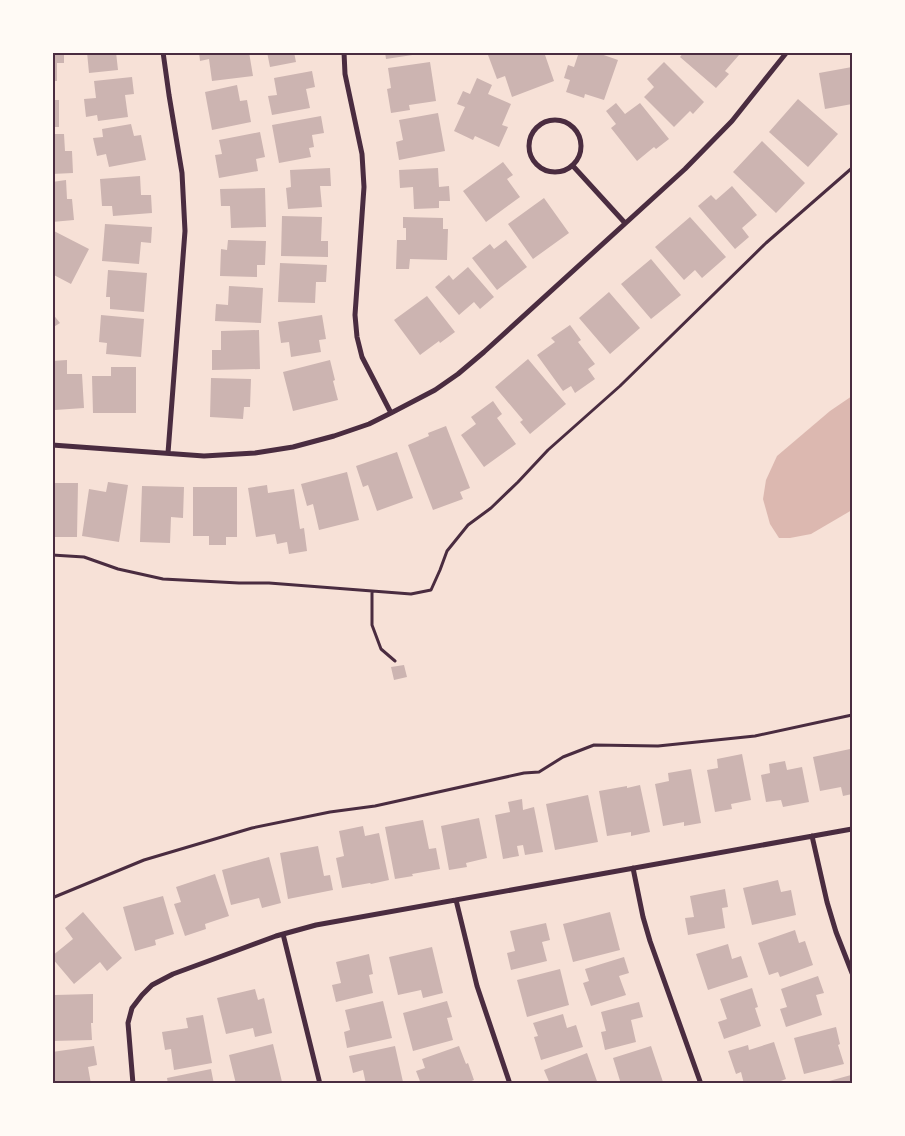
<svg xmlns="http://www.w3.org/2000/svg" width="905" height="1136" font-family="'Varela Round',sans-serif">
	<style>
		.water { fill: #dcb8b0 }
		.building { fill: #ccb4b1 }
		.lines { fill: none; stroke-linecap: round; stroke-linejoin: round }
		.path { stroke: #4a2c40; stroke-width: 3 }
		.minor { stroke: #4a2c40; stroke-width: 5 }
		.neatline { fill: none; stroke: #4a2c40; stroke-width: 2 }
	</style>
	<rect width="100%" height="100%" fill="#f7e1d7"/>
	<path class="water" d="M852,396V510L811,534L790,538H779L770,524L763,499L766,480L777,456L830,411Z"/>
	<path class="building" d="M52,52H64V63H57V81H52Z
		M87,52H116L118,70L89,73Z
		M199,52H249L253,76L212,81L209,59L200,61Z
		M267,52H294L296,62L270,67Z
		M385,52H419V54L386,59Z
		M495,52H544L554,81L512,97L505,76L497,79L488,55Z
		M579,52H595L618,60L604,100L585,94L584,98L566,92L570,80L564,78L568,65L574,67Z
		M684,52H736L739,55L725,71L729,74L716,88L680,57Z
		M430,62L436,101L409,105L410,110L391,113L387,89L391,88L388,68Z
		M664,62L704,102L693,114L690,111L674,127L644,97L654,87L647,79Z
		M852,67V104L825,109L819,73Z
		M312,71L315,87L306,89L310,108L272,115L268,96L277,95L274,78Z
		M132,77L134,94L125,95L128,117L98,121L97,115L86,117L84,99L96,98L94,81Z
		M477,78L492,85L488,94L511,104L502,125L508,127L499,147L475,136L473,140L454,131L465,107L457,104L463,91L470,94Z
		M237,85L240,101L247,100L251,122L212,130L205,92Z
		M798,99L838,134L808,167L769,132Z
		M52,100H59V127H52Z
		M616,103L625,114L640,103L669,139L656,149L654,147L637,161L611,128L616,124L606,111Z
		M438,113L445,151L399,160L396,142L403,140L399,120Z
		M321,116L324,133L312,135L314,147L309,148L311,157L279,163L272,125Z
		M131,124L134,136L141,135L146,160L109,167L106,154L97,156L93,138L103,137L102,129Z
		M260,132L265,157L256,159L258,171L219,178L215,155L222,154L219,140Z
		M52,134H64L65,151H72L73,173L52,174Z
		M762,141L805,183L776,213L733,172Z
		M503,162L513,175L507,179L520,197L486,222L463,191Z
		M330,168L331,186H320L322,207L288,209L286,188L291,187L290,170Z
		M438,168L439,187L449,186L450,201H439V208L414,209L413,187L400,188L399,170Z
		M140,176L141,195H151L152,213L113,216L112,206H102L100,179Z
		M66,180L67,199H72L74,220L52,222V182Z
		M732,186L757,215L742,228L749,237L735,249L698,206L711,195L716,200Z
		M265,188L266,227L231,228L230,206H221L220,189Z
		M544,198L569,233L533,259L508,224Z
		M282,216L322,217L321,241H328V257L281,256Z
		M403,217L443,218V229H448L447,260L410,259L409,269H396L397,240H406V228H403Z
		M690,217L726,257L702,278L695,270L684,280L655,247Z
		M105,224L152,227L151,243L141,242L139,264L102,261Z
		M52,230L89,249L71,284L52,274Z
		M228,240L266,241L265,265H257V277L220,276L221,249L227,250Z
		M506,240L527,267L497,290L472,258L490,244L494,249Z
		M651,259L681,295L651,319L621,284Z
		M280,263L327,265L326,282H316L315,303L278,302Z
		M468,267L494,297L480,309L474,302L459,315L435,287L449,275L453,280Z
		M108,270L147,273L144,312L110,309V297H106Z
		M229,286L263,288L261,323L215,321L216,304L228,305Z
		M609,292L640,328L610,354L579,318Z
		M427,296L455,332L440,343L439,341L420,355L394,320Z
		M52,313L60,323L52,328Z
		M101,315L144,319L141,357L106,354L107,343L99,342Z
		M322,315L326,339L319,340L321,352L291,357L289,342L281,343L278,322Z
		M570,325L581,340L578,342L595,364L588,369L595,379L575,393L571,386L563,391L537,355L555,342L551,338Z
		M259,330L260,369L212,370V350H221V331Z
		M528,359L566,404L530,434L520,422L523,420L495,387Z
		M67,360V374H82L84,408L55,410V402H52V361Z
		M330,360L335,380L333,381L338,400L293,411L283,372Z
		M111,367H136V413H93L92,376H111Z
		M211,378L251,379L250,407H244L243,419L210,417Z
		M493,401L502,414L497,418L516,444L484,467L461,435L476,424L471,417Z
		M446,426L470,488L460,492L463,499L433,510L408,445L429,436L428,433Z
		M397,452L413,498L377,511L368,485L363,487L356,466Z
		M347,472L359,520L319,530L313,504L307,506L301,484Z
		M52,477H55V483H78L77,537H52Z
		M108,482L128,485L119,542L82,536L89,489L106,492Z
		M267,485L268,493L294,489L300,529L304,528L307,551L289,554L287,542L277,544L275,534L256,537L248,488Z
		M142,486L184,487L183,518L171,517L170,543L140,542Z
		M193,487H237V537H226V545H209V536H193Z
		M404,665L407,677L394,680L391,667Z
		M850,749L852,761V794L843,796L841,787L820,791L813,757Z
		M742,754L751,800L731,804L732,809L715,812L707,770L718,768L717,759Z
		M785,761L787,770L802,767L809,802L783,807L781,800L766,802L761,775L770,773L769,764Z
		M691,769L701,823L684,826V822L663,826L655,784L669,781L668,773Z
		M640,785L650,832L631,836V832L607,836L599,791L627,786V788Z
		M588,795L598,842L555,850L546,804Z
		M522,799L523,810L534,807L543,852L525,855L523,845L517,846L519,856L503,859L495,815L510,812L508,802Z
		M479,818L487,858L466,863L467,867L449,870L441,826Z
		M423,820L429,849L436,848L440,869L412,874L413,876L395,879L385,827Z
		M363,826L365,836L379,833L389,880L371,884L370,883L342,888L336,858L344,856L339,831Z
		M318,846L324,876L330,875L333,890L288,899L280,853Z
		M269,857L281,903L262,908L259,898L231,905L222,870Z
		M215,874L229,916L205,924L206,929L185,936L174,904L181,902L176,887Z
		M778,880L781,892L791,890L796,915L752,925L743,888Z
		M725,889L728,907L722,908L725,928L688,935L685,918L694,917L690,896Z
		M163,896L174,934L155,940L156,945L135,951L123,907Z
		M83,912L122,958L107,971L100,962L74,984L52,958V956L73,939L65,928Z
		M610,912L620,950L573,962L563,924Z
		M546,923L550,940L542,942L547,961L511,970L507,953L515,951L510,931Z
		M795,930L799,943L805,941L813,965L780,977L778,972L769,975L758,943Z
		M728,944L732,959L741,956L748,977L708,990L696,954Z
		M432,947L443,993L423,998L421,990L398,995L389,957Z
		M369,954L373,974L369,975L373,993L336,1002L332,985L341,983L336,962Z
		M624,957L629,973L619,976L626,995L591,1006L583,983L589,981L585,969Z
		M560,969L569,1005L527,1017L517,980Z
		M818,976L824,993L816,995L822,1015L786,1027L780,1009L787,1007L781,989Z
		M752,988L758,1007L755,1008L761,1026L724,1039L718,1022L727,1019L720,999Z
		M255,989L258,1000L264,998L272,1033L255,1037L253,1028L226,1034L217,998Z
		M93,994V1023H91L92,1040L52,1041V1002H55V995Z
		M383,1001L392,1038L347,1048L344,1032L350,1030L345,1010Z
		M447,1001L452,1017L447,1018L453,1040L413,1051L403,1013Z
		M639,1002L643,1017L631,1020L636,1042L605,1050L601,1032L606,1031L601,1012Z
		M563,1014L567,1028L576,1025L583,1047L541,1060L534,1037L538,1036L533,1023Z
		M203,1015L212,1063L174,1070L171,1049L165,1050L162,1032L188,1028L186,1018Z
		M836,1027L840,1044L838,1045L844,1064L804,1074L794,1038Z
		M774,1042L786,1079L773,1084H744L741,1072L736,1074L728,1051L748,1045L749,1050Z
		M273,1044L282,1082L277,1084H236L229,1055Z
		M94,1046L97,1065L88,1067L91,1084H52V1078H54L52,1068V1052Z
		M395,1046L403,1082L397,1084H366L363,1070L353,1073L349,1056Z
		M459,1046L466,1064L468,1063L474,1080L464,1084H421L416,1071L425,1068L422,1059Z
		M651,1046L663,1082L659,1084H621L613,1058Z
		M587,1053L598,1084H550L544,1070Z
		M211,1069L214,1084H168L167,1078Z
		M851,1075L852,1084H822V1083Z"/>
	<g class="lines">
		<path class="path" d="M52,555L84,557L118,569L163,579L239,583H269L411,594L431,590L440,570L447,551L468,525L491,508L518,482L548,450L620,386L766,243L852,168
			M372,592V625L381,649L395,661
			M52,898L144,860L252,828L330,812L375,806L524,773L539,772L563,757L594,745L658,746L755,736L852,715"/>
		<path class="minor" d="M163,52L169,95L182,173L185,231L168,453
			M344,52L345,74L362,154L364,187L355,315L357,337L362,357L391,413
			M529 146a26 26 0 1 1 52 0a26 26 0 1 1-52 0Z
			M573,166L625,223
			M52,445L204,456L255,453L293,447L334,436L369,424L391,413L435,390L458,374L484,352L685,169L732,121L787,52
			M812,836L827,902L836,932L852,973
			M633,868L643,917L650,941L701,1084
			M456,900L477,986L510,1084
			M283,934L320,1084
			M133,1084L128,1023L132,1008L142,995L152,985L173,974L222,956L276,936L316,925L852,829"/>
	</g>
	<rect width="905" height="1136" fill="none" stroke="#fffaf5" stroke-width="108"/>
	<rect x="54" y="54" width="797" height="1028" class="neatline"/>
</svg>
